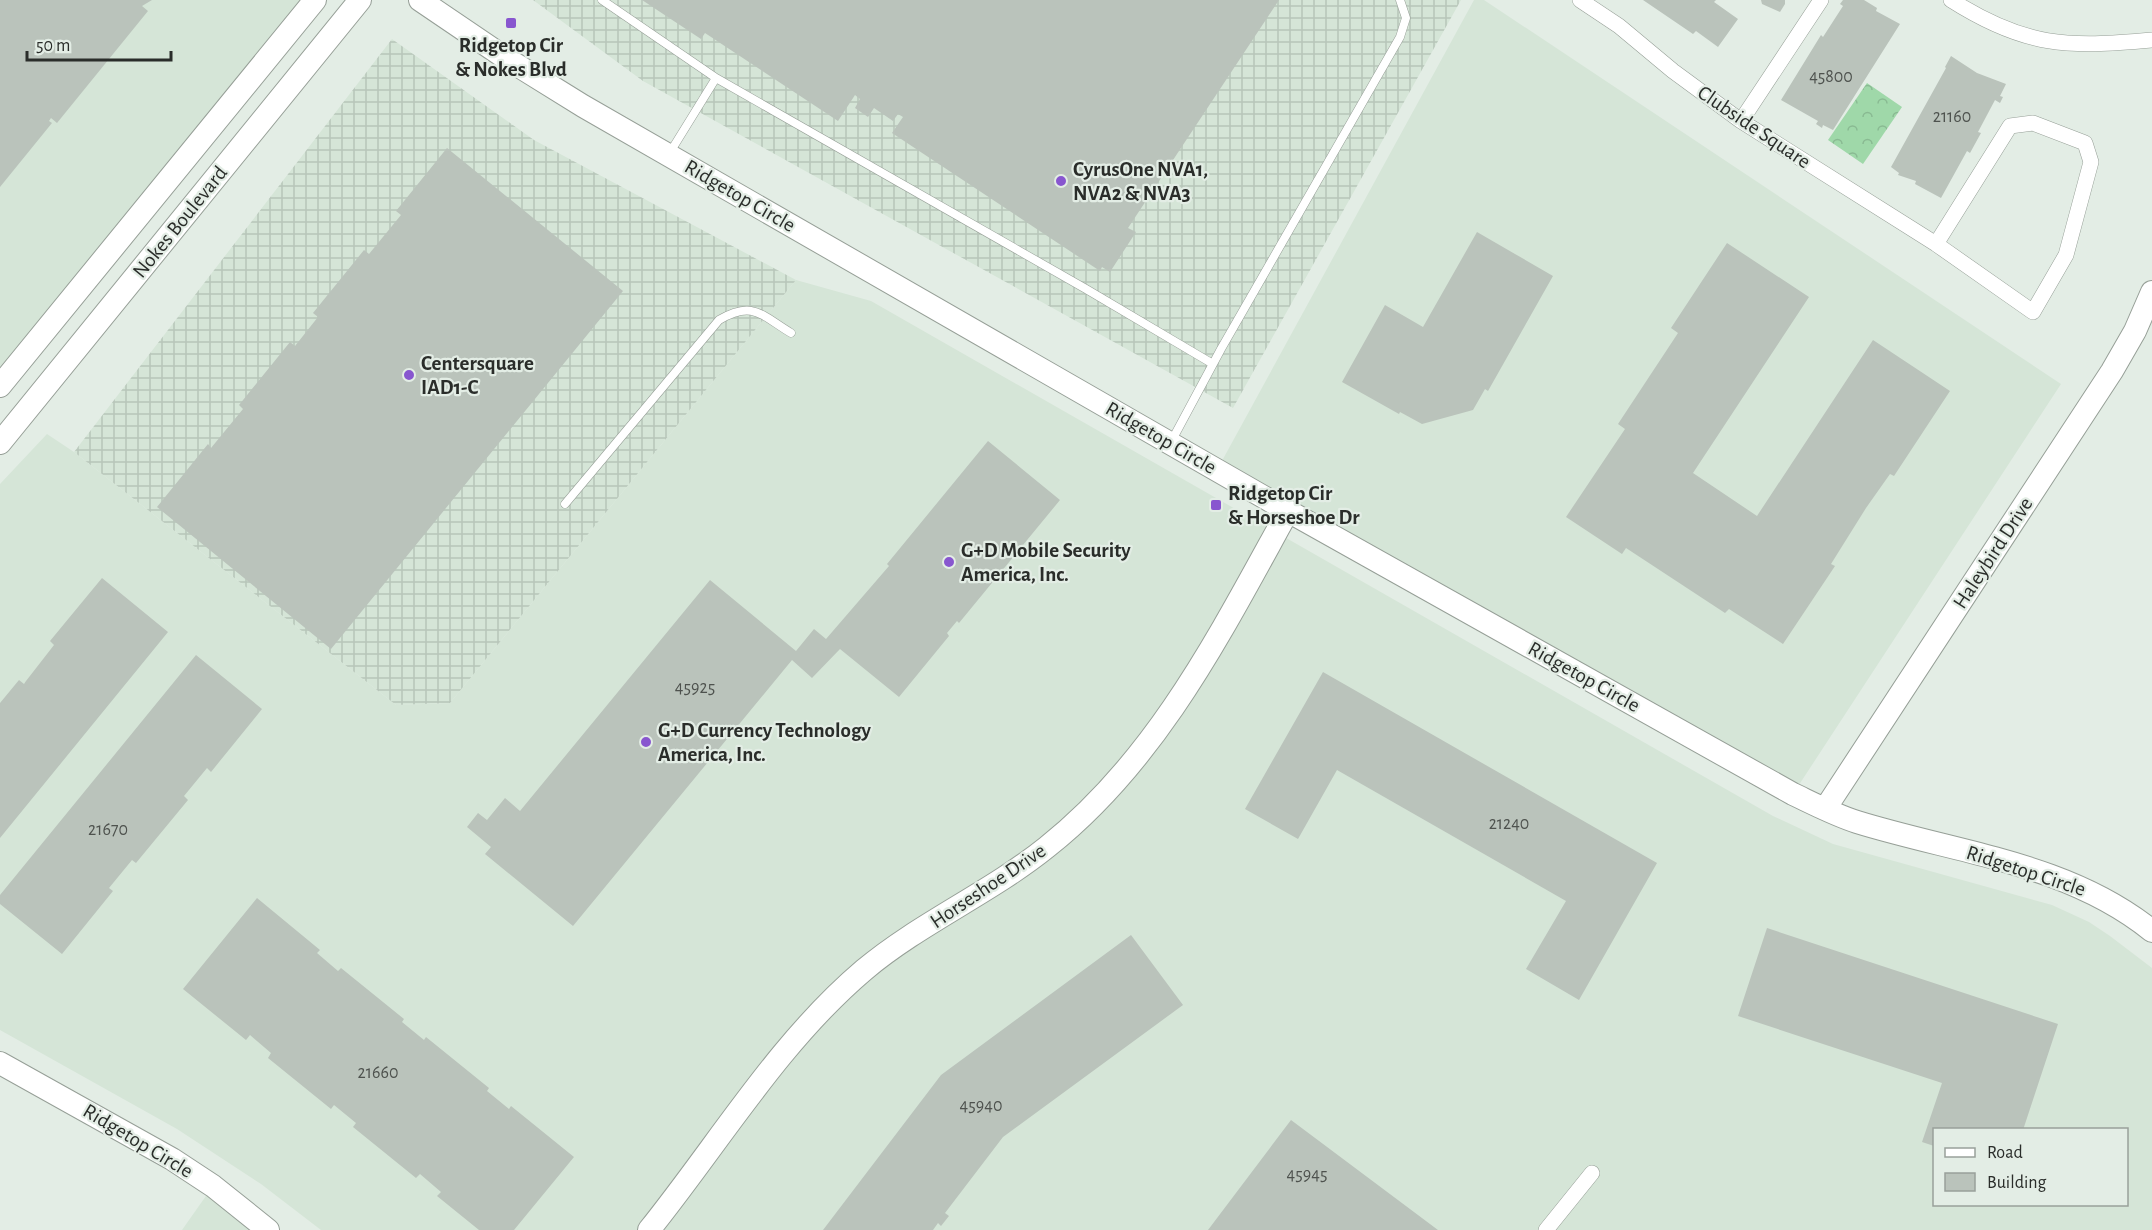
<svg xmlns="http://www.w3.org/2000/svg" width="2152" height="1230" font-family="'Alegreya Sans',sans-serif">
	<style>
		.built { fill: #d5e5d7; fill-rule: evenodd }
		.industrial { fill: url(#industrial-grid) }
		.park { fill: url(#park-crowns) }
		.building { fill: #bac3bb }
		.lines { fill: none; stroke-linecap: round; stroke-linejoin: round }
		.lane-casing { stroke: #969f97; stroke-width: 9 }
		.street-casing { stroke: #969f97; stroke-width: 16 }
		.secondary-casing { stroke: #969f97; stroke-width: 24 }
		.lane { stroke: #fff; stroke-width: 8 }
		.street { stroke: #fff; stroke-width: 15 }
		.secondary { stroke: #fff; stroke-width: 22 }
		.poi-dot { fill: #8856cf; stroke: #e3ede5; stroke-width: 2 }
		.labels { text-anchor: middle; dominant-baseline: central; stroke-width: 4.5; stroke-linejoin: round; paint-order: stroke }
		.number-label { font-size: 18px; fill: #4e524e }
		.poi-label { font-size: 21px; font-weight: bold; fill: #2a2d2a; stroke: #e3ede5; text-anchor: start }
		.street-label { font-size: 21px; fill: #2a2d2a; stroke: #e3ede5 }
	</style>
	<defs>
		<pattern id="industrial-grid" width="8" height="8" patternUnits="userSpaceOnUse" patternTransform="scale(1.5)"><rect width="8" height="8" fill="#d5e5d7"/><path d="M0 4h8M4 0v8" fill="none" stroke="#b7c5b9"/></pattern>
		<pattern id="park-crowns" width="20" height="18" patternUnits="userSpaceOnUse" patternTransform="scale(1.5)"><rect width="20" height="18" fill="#9fd8a9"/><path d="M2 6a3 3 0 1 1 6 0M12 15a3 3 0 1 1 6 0" fill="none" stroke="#89ba92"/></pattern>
	</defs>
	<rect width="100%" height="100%" fill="#e3ede5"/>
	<path class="built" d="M0,0H315L0,386Z
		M1474,0H1484L2061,384L1793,794L1217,470Z
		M796,280L871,301L1773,816L1833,844L2052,905L2089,922L2110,936L2152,968V1230H321L261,1184L177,1129L0,1030V484L47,434L74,452L396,705L450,703ZM1934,1130H2126V1204H1934Z
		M213,1186L268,1230H182Z"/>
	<path class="industrial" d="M533,0H1461L1233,408L643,81Z
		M392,39L534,140L796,280L450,703L396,705L74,452Z"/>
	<path class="park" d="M1867,83L1902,107L1863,164L1828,140Z"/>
	<path class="building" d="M0,0H152L142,6L148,11L57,123L51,118L49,121L52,123L0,187Z
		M642,0H1279L1128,228L1136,232L1110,272L1102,267L1100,271L892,133L903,117L898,114L893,121L874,108L868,117L855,108L860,99L855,95L838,121L705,33L701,39Z
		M1643,0H1716L1714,2L1738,19L1718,47L1696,31L1693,34Z
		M1761,0H1785V4L1780,12L1762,4Z
		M1843,0H1864L1877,8L1876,11L1900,24L1833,130L1823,125L1822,128L1816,124L1818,121L1781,100L1821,35L1823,37L1843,6L1840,4Z
		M1951,56L1977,73L2006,84L2000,96L2003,97L2000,103L1995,100L1978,132L1981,133L1970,153L1967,151L1941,198L1915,184L1916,181L1898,175L1899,173L1891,167L1946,68L1945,67Z
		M447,148L623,291L331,649L157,507L208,444L211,448L243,409L239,405L290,342L295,346L318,317L313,313L364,250L369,254L401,215L396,211Z
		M1477,232L1553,276L1488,391L1485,389L1473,410L1422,424L1400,412L1399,414L1342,382L1385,305L1423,327Z
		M1727,243L1809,297L1693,473L1757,516L1873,340L1950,391L1894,476L1890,474L1866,508L1831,564L1835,566L1783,644L1729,609L1725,613L1626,548L1622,554L1566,517L1625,429L1618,424L1678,333L1671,328Z
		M988,441L1060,500L959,623L957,621L947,633L949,636L899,697L840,649L812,678L792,660L573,926L485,854L491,847L467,827L478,813L487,820L505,798L520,811L710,580L796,651L814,629L826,639L889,566L887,564Z
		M102,578L168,632L0,838V703L19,680L24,684L26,681L54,645L50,641Z
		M196,655L262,709L211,772L207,768L184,796L188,800L136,863L132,860L109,888L113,891L62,954L0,904V895Z
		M1323,672L1657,863L1579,1000L1526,969L1566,901L1337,770L1298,839L1245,809Z
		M257,898L320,950L317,953L338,971L341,968L404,1019L402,1022L424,1040L426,1037L489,1088L487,1091L509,1109L511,1106L574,1157L514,1230H479L437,1196L441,1192L420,1174L416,1178L353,1127L356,1123L334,1105L331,1109L268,1058L271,1053L250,1035L246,1040L183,989Z
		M1767,928L2058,1024L2023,1130H1934V1146L1922,1142L1942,1083L1738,1016Z
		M1131,935L1183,1005L1003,1137L945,1213L949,1216L941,1226L938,1223L933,1230H823L941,1075Z
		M1291,1120L1438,1230H1208Z"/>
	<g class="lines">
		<defs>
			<path id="lane" d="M602,0L716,78L1086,289L1213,364
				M669,154L716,78
				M1171,442L1221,349L1400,37L1406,18L1400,0
				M565,504L719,320C753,300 761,315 791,333"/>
			<path id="street" d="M1580,0L1619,26L1673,71L1741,121L1936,244L2033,312L2066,255L2091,162L2085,143L2033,123L2010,126L1936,244
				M1951,0C2025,47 2067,48 2152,40
				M1741,121L1821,0
				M1546,1230L1592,1173"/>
			<path id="secondary" d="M420,0L504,57L583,106L1288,511L1793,794C1814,804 1835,815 1857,822C1957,853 2068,863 2152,931
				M0,386L315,0
				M0,443L360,0
				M1825,809L2112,371L2135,331L2152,292
				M0,1063L172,1159L213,1186L268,1230
				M649,1230C719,1143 778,1043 864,970C920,923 990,893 1047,847C1158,759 1221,632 1288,511"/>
		</defs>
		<use href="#lane" class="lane-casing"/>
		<use href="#street" class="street-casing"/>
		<use href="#secondary" class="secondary-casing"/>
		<use href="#lane" class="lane"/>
		<use href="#street" class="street"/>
		<use href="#secondary" class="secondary"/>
	</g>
	<g class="poi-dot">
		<rect x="505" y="17" width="12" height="12" rx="3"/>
		<circle cx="1061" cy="181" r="6"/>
		<circle cx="409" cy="375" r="6"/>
		<rect x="1210" y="499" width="12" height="12" rx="3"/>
		<circle cx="949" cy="562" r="6"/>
		<circle cx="646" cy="742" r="6"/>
	</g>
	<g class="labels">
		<g class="number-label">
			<text x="1831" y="77">45800</text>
			<text x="1952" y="117">21160</text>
			<text x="695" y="688">45925</text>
			<text x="1509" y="824">21240</text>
			<text x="108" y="830">21670</text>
			<text x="378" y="1073">21660</text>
			<text x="981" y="1106">45940</text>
			<text x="1307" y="1175">45945</text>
		</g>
		<g class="poi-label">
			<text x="511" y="45" text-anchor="middle">Ridgetop Cir<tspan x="511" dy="24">&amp; Nokes Blvd</tspan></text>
			<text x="1073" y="169">CyrusOne NVA1,<tspan x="1073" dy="24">NVA2 &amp; NVA3</tspan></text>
			<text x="421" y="363">Centersquare<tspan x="421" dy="24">IAD1-C</tspan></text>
			<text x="1228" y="493">Ridgetop Cir<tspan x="1228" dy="24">&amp; Horseshoe Dr</tspan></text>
			<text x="961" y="550">G+D Mobile Security<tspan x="961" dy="24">America, Inc.</tspan></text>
			<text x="658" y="730">G+D Currency Technology<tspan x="658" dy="24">America, Inc.</tspan></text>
		</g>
		<g class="street-label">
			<text transform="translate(1754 127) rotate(34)">Clubside Square</text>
			<text transform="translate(740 196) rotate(30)">Ridgetop Circle</text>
			<text transform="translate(180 222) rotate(-51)">Nokes Boulevard</text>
			<text transform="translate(1161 438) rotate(30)">Ridgetop Circle</text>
			<text transform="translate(1993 553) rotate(-57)">Haleybird Drive</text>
			<text transform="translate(1584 677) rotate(29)">Ridgetop Circle</text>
			<text transform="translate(2026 871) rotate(18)">Ridgetop Circle</text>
			<text transform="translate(988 886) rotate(-34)">Horseshoe Drive</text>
			<text transform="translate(138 1141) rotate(31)">Ridgetop Circle</text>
		</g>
	</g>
	<rect x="1933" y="1128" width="195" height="78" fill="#e3ede5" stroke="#99a09a" stroke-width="1.5"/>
	<rect x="1945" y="1148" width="30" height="9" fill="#ffffff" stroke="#99a09a" stroke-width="1.5"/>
	<text x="1987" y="1158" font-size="18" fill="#2a2d2a">Road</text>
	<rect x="1945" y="1173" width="30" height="18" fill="#bac3bb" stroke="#99a09a" stroke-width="1.5"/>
	<text x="1987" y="1188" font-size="18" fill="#2a2d2a">Building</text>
	<path d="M27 51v9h144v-9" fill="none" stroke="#2a2d2a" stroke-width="3"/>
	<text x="36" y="51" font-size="18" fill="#2a2d2a" stroke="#e3ede5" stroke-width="4.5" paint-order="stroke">50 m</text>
</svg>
